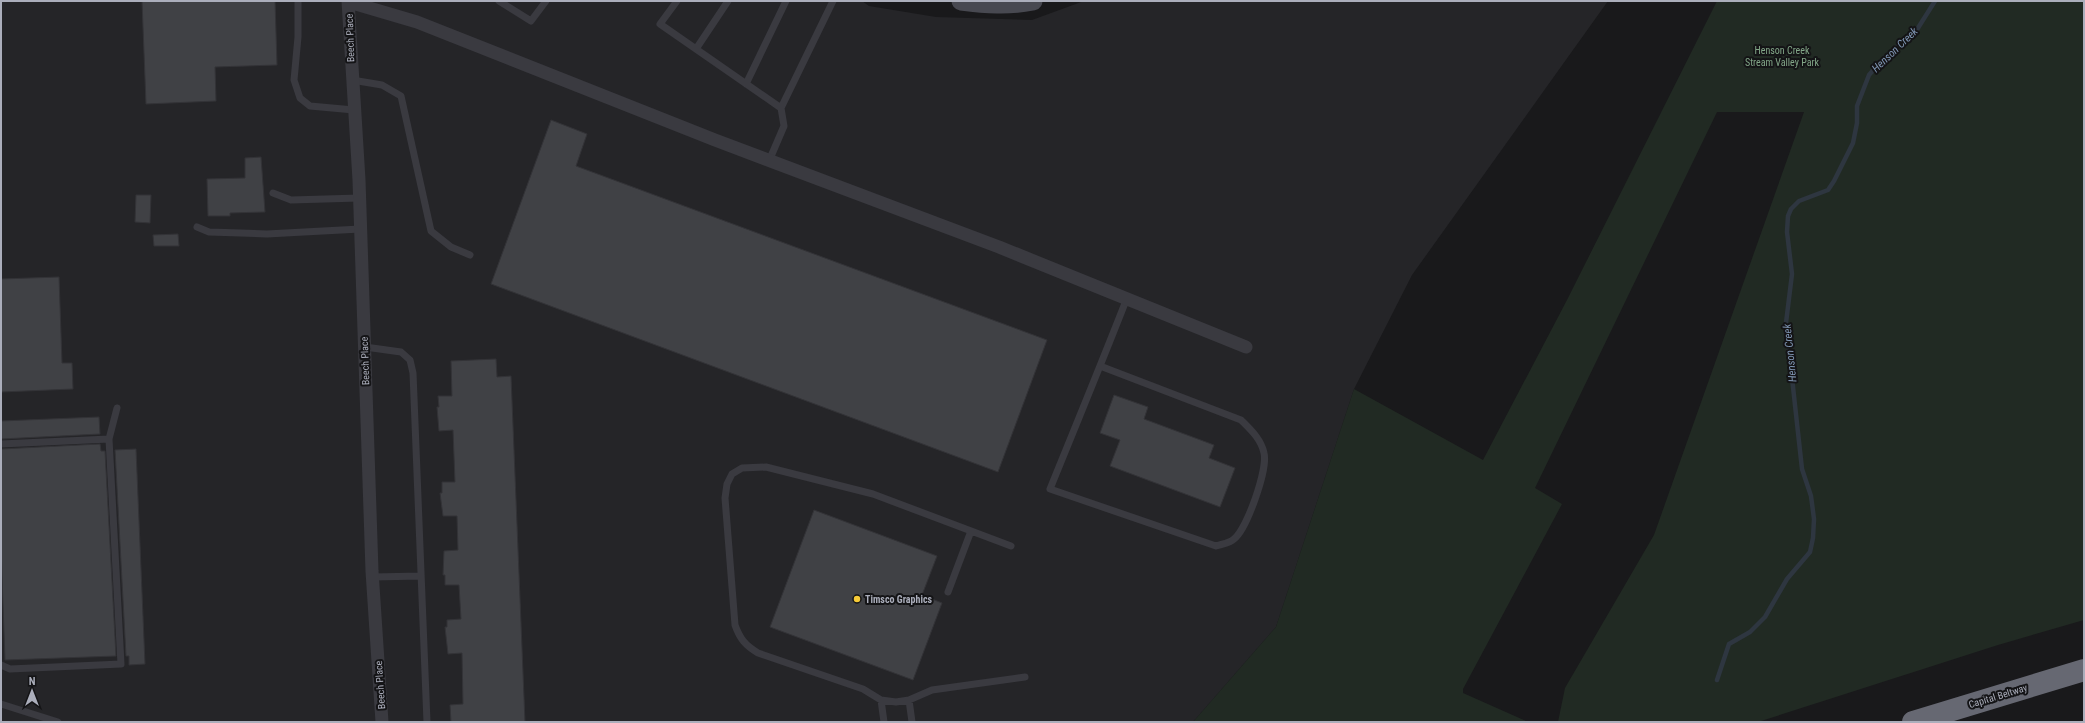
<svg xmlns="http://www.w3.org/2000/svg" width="2085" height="723" font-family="'Roboto Condensed',sans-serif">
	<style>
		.built { fill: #252528 }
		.green { fill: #212a23 }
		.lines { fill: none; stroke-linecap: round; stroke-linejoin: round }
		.stream { stroke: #2e3640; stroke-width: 4.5 }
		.building { fill: #404145; stroke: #333337 }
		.lane { stroke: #3a3a40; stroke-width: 7 }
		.street { stroke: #3a3a40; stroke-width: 13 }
		.secondary { stroke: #484951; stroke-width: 19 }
		.highway { stroke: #666872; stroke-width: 22 }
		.poi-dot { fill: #f6ca37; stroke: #141416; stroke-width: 1.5 }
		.labels { text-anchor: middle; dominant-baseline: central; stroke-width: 4; stroke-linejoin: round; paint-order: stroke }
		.street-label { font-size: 10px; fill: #abaebb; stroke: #141416 }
		.park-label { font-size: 10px; fill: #82a688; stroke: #141416 }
		.poi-label { font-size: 10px; font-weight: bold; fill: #abaebb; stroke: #141416; text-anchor: start }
		.water-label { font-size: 11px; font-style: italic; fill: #8298b6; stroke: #141416 }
	</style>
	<rect width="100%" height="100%" fill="#19191b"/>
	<path class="built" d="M1,1H862L869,6L936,17L1032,20L1084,1H1608L1412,275L1354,389L1276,627L1193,722H1Z"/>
	<path class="green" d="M1717,1H2084V620L1998,645L1758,722H1558L1565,688L1654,535L1804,112H1717L1535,488L1562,504L1463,689V693L1528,722H1193L1276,627L1354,389L1483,460L1567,300Z"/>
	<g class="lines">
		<path class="stream" d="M1717,680L1729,644L1750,632L1765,617L1787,579L1810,552L1813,538L1814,519L1811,496L1802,469L1786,323L1792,274L1787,232L1788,216L1791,209L1799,201L1828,190L1834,181L1853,143L1857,123V106L1869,75L1881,61L1918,28L1935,1"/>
	</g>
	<path class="building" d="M142,1H275L277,65L215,67L216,101L146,104Z
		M551,120L587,134L576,166L1047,340L998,472L491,284Z
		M261,157L265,212L230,213V216H208L207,179L245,178V158Z
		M136,195H151L150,223L135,222Z
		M178,234L179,246H154L153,235Z
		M59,277L62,363H72L73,389L1,392V279Z
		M496,359L497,377L511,376L525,722H451L450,705L463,704L462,653L448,654L445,627H447V620L461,619L459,585H445V575H443L444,551L458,550L457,516H443L440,493H442V482H455L453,430L439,431L437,407H439L438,396H452L451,361Z
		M1114,395L1148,407L1144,419L1214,445L1209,458L1235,468L1220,507L1110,466L1120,440L1100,433Z
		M99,417L100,434L1,439V421Z
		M100,444L101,451H105L116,656L5,660L1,548V449Z
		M136,449L145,664L129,665V656H126L115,450Z
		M814,510L937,556L922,595L942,603L913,680L770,627Z"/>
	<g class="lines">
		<path class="lane" d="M298,1V37L294,80L300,98L310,106L354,110
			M499,1L531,21L546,1
			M677,1L660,24L781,108L833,1
			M696,49L728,1
			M352,80L382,85L401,96L431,231L451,247L470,255
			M746,84L786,1
			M769,161L784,126L781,108
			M273,193L291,200L359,198
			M197,227L209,232L267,234L360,229
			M365,347L401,352L410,360L413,373L427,722
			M1100,366L1241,420C1251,430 1261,439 1264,453C1268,469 1247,529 1234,539C1230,543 1222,544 1216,546L1050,489C1076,425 1102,362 1127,298
			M1,444L109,439
			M1011,546L873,494L766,467L742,468L732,474L727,484L725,498L735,625C740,639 745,645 758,653L863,689L881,700L896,702L909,700L932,690L1025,677
			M373,577L421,576
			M948,592L971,531
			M1,665L10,669L121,664L109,439L117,408
			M881,700L884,722
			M909,700L912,722
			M1,704L58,722"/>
		<path class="street" d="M348,1L359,180L372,571L382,722
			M349,2L417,22L715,140L999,247L1246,347"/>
		<path class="secondary" d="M961,1C985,4 1009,6 1033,1"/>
		<path class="highway" d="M1913,722L2084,670"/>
	</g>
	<circle class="poi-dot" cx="857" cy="599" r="4"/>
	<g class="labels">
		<g class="street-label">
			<text transform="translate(350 38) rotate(-92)">Beech Place</text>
			<text transform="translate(365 361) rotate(-92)">Beech Place</text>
			<text transform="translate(380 685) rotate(-94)">Beech Place</text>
			<text transform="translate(1998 696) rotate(-17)">Capital Beltway</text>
		</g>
		<g class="park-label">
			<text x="1782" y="50">Henson Creek<tspan x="1782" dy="12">Stream Valley Park</tspan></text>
		</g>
		<g class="poi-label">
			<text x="865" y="599">Timsco Graphics</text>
		</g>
		<g class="water-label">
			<text transform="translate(1895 50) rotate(-44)">Henson Creek</text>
			<text transform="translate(1790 353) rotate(-96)">Henson Creek</text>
		</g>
	</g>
	<rect width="2085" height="723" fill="none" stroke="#abaebb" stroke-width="4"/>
	<g transform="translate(32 691)" stroke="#141416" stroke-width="3" paint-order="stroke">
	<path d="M0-3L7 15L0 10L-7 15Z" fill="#abaebb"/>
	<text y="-6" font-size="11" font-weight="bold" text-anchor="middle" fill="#abaebb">N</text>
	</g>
</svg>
